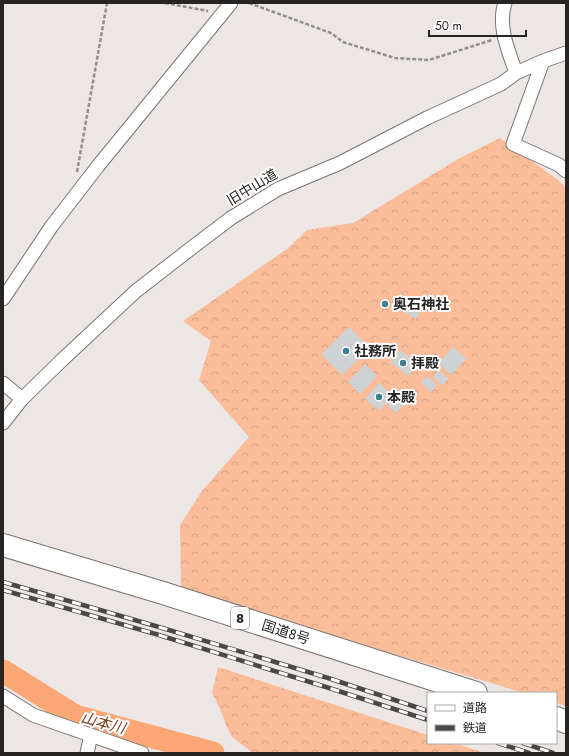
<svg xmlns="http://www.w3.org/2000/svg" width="569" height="756" font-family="Jost,'Noto Sans JP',sans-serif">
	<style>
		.forest { fill: url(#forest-crowns) }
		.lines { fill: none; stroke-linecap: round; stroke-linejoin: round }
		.river { stroke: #fba675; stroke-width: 23 }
		.building { fill: #cdd2d4 }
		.street-casing { stroke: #787471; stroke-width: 15 }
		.highway-casing { stroke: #787471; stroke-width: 24 }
		.path { stroke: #938f8d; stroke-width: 2.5; stroke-dasharray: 4 2; stroke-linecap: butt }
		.street { stroke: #fff; stroke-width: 13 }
		.highway { stroke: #fff; stroke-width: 22 }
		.rail-casing { stroke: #4b4947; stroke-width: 4.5 }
		.rail { stroke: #fff; stroke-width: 3; stroke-dasharray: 9; stroke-linecap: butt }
		.poi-dot { fill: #3e8091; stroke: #fff; stroke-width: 1.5 }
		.labels { text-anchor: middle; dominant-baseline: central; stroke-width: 4; stroke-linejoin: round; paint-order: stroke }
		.shield { fill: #fff; stroke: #686666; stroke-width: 1 }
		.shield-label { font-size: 13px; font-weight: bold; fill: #272524 }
		.street-label { font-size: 14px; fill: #272524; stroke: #fff }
		.poi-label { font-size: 14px; font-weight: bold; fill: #272524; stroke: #fff; text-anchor: start }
		.water-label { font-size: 15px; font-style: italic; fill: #77401e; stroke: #fff }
	</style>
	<defs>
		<pattern id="forest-crowns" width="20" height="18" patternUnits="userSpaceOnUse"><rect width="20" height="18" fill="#fabc99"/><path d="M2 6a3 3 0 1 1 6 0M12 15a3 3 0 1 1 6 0" fill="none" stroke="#d6a184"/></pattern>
	</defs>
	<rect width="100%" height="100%" fill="#ece7e4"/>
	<path class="forest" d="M500,138L558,180L566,188V706L556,703V693H524L181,590L180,525L202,491L249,437L199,380L211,341L183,321L287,249L307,230L353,223L458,159Z
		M218,667L428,735V743H454L485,753H253L232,737L226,725L221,711L212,693Z"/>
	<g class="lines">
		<path class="river" d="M3,671L75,716L213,753"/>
	</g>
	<path class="building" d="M409,297L423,306L416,319L401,310Z
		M349,327L370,348L342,375L321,354Z
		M453,347L466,359L451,375L438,363Z
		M400,350L417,364L408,376L390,362Z
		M365,364L377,376L360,394L348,382Z
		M439,370L448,379L442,385L433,377Z
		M427,376L437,385L431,392L421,383Z
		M379,383L393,396L379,411L365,399Z
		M396,398L404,404L396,413L388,406Z"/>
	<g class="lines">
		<defs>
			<path id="street" d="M505,3C497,26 509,52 516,73
				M543,61L513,144L559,165L566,171
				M3,299L51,227L98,166L231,3
				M3,383L22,399
				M3,423L22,399L62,360L136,291L185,253L231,218L278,189L340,163L427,118L501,84L516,73L543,61L566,53
				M3,696L33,715L142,753
				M87,753L91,735"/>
			<path id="highway" d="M3,545L163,593L476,693
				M556,718L566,722"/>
		</defs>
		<use href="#street" class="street-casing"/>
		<use href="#highway" class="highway-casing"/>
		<path class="path" d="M165,3L208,11
			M249,3L331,33L343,42L395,58L429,60L492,40
			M77,172L107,3"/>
		<use href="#street" class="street"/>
		<use href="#highway" class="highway"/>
		<defs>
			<path id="rail" d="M3,582L159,627L328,678L428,711
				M3,590L159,635L326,687L428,720
				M498,743L529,753
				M523,743L553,753"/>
		</defs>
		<use href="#rail" class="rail-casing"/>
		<use href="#rail" class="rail"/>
	</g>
	<g class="poi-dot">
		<circle cx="385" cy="304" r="4"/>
		<circle cx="346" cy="351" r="4"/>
		<circle cx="403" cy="363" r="4"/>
		<circle cx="379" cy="397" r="4"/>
	</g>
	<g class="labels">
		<rect class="shield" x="231" y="607" width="18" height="22" rx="3"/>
		<g class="shield-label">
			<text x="240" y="618">8</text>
		</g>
		<g class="street-label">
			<text transform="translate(252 187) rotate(-31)">旧中山道</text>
			<text transform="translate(286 632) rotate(18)">国道8号</text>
		</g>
		<g class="poi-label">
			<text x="393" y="304">奥石神社</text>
			<text x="354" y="351">社務所</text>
			<text x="411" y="363">拝殿</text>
			<text x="387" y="397">本殿</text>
		</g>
		<g class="water-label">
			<text transform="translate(103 723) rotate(15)">山本川</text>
		</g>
	</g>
	<rect width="569" height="756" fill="none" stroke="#272524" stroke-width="8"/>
	<rect x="427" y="692" width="130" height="52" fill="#ffffff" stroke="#a9a8a7"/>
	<rect x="435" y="705" width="20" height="6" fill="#ffffff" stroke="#a9a8a7"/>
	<text x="463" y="712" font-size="12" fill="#272524">道路</text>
	<rect x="435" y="725" width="20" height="6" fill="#4b4947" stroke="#a9a8a7"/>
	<text x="463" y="732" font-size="12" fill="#272524">鉄道</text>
	<path d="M429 30v6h97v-6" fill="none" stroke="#272524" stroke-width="2"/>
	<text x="435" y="30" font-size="12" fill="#272524" stroke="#ffffff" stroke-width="3" paint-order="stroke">50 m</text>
</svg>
